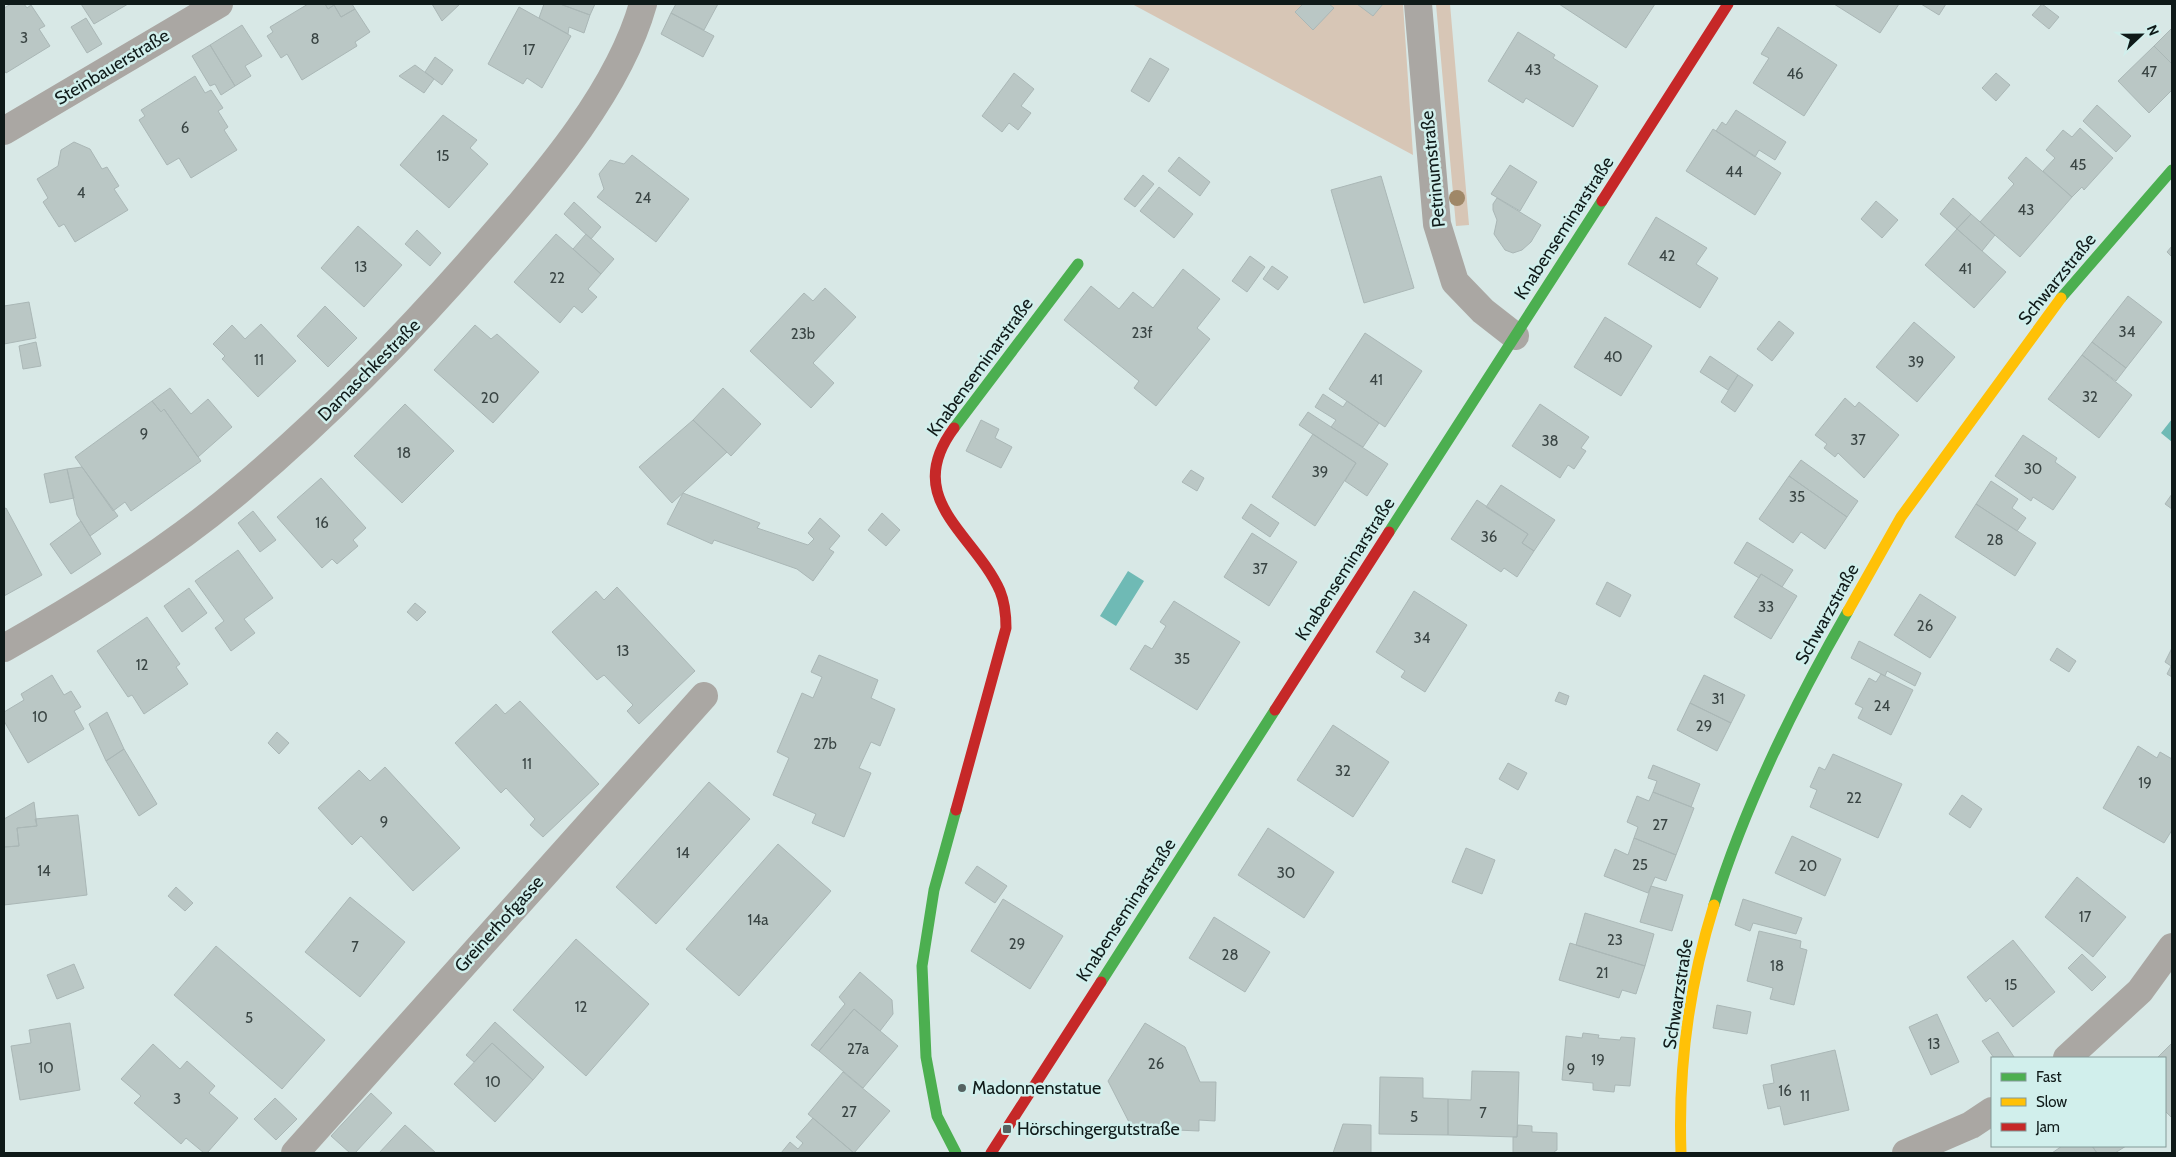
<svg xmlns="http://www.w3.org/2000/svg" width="2176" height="1157" font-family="Cabin,sans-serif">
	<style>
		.green { fill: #d7c6b6 }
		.water { fill: #6fbab5 }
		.building { fill: #bac7c5; stroke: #aab7b6 }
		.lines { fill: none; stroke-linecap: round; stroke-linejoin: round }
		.street { stroke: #aaa7a3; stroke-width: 28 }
		.fast { stroke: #4caf50; stroke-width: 11 }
		.slow { stroke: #ffc107; stroke-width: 11 }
		.jam { stroke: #c62828; stroke-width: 11 }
		.tree { fill: #9f8868 }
		.poi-dot { fill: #556261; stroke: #d1efec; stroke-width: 2 }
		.labels { text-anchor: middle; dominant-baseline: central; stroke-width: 5; stroke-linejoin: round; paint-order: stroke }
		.number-label { font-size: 15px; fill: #3a4544 }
		.street-label { font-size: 18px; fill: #0f1a19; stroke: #d1efec }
		.poi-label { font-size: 18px; fill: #0f1a19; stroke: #d1efec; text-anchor: start }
	</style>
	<rect width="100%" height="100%" fill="#d8e8e6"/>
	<path class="green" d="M1132,4H1403L1413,155Z
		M1436,4H1450L1469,225L1456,226Z"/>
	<path class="water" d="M2172,419V442L2161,433Z
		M1128,571L1144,581L1116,626L1100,616Z"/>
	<path class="building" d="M11,4H24L27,8L31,5L45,26L39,29L50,46L6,73L4,70V8Z
		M81,4H128L94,24Z
		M308,4H325L328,9L334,5L341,17L355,9L370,32L355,42L357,46L302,80L287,54L281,58L267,36L273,32L270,27Z
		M325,4H352L355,9L341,17L334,5L328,9Z
		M432,4H460L442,21Z
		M544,4H560L590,15L584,33L569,27L568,34L539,18Z
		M560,4H595L590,15Z
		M676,4H718L704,30L671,13Z
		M1303,4H1329L1334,8L1313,30L1295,12Z
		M1357,4H1383L1373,16Z
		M1559,4H1655L1626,48Z
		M1834,4H1899L1880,33Z
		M1921,4H1946L1939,15Z
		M2042,4L2059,17L2049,29L2032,15Z
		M519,7L571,36L542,88L527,78L523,84L488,64Z
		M671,13L714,36L703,57L661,34Z
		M86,18L102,44L87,53L71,27Z
		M242,25L262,56L245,66L251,76L235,86L210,45Z
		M1778,27L1837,65L1804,116L1753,83L1769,58L1761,54Z
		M2172,28V64L2154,46Z
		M1518,32L1555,55L1553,58L1598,86L1573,127L1526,98L1523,103L1488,81Z
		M210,45L235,86L221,95L215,84L210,86L192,56Z
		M2154,46L2172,64V90L2149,113L2118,81Z
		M435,57L453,70L442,85L425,72Z
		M1150,58L1169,69L1149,102L1131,91Z
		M415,65L434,79L424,93L399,76Z
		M1014,73L1034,89L1021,106L1031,113L1018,130L1009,123L1002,132L982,116Z
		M1996,73L2010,85L1996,101L1982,88Z
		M195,76L205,93L211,90L223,108L218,111L228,127L224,130L237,150L191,178L179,158L167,165L139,120L145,116L141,110Z
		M2097,105L2131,136L2116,152L2083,121Z
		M1736,110L1786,142L1775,160L1759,150L1755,157L1716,131L1722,122L1726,125Z
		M443,115L477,140L470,148L488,164L449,208L400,165Z
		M2080,128L2113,158L2084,190L2082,187L2072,197L2043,171L2055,158L2046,150L2063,130L2072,137Z
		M1713,129L1781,173L1755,215L1686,171Z
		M74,142L90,149L102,169L107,167L119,186L114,189L128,210L75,242L64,224L59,227L43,202L48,198L37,179L58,166L61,150Z
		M632,155L689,199L656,242L597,197L604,189L599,174L610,160L624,164Z
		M1179,157L1210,182L1200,196L1168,171Z
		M2026,157L2072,197L2020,257L1980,222L2014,184L2008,178Z
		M1510,165L1537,182L1520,211L1491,194Z
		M1143,175L1154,184L1135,207L1124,199Z
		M1381,176L1414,288L1364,303L1331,190Z
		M1159,187L1193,214L1174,238L1140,211Z
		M1497,198L1541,225L1531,242L1522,250L1513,253L1505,250L1494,234L1497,220L1493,210V204Z
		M1953,198L1971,214L1957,229L1940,214Z
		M1876,201L1898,220L1882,238L1861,219Z
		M574,202L601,227L591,239L564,214Z
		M1971,214L1995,235L1982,251L1957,229Z
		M1656,217L1707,248L1696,264L1718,278L1700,308L1628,264Z
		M358,226L402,265L364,307L321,268Z
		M1957,229L2006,272L1974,308L1925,265Z
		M417,230L441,253L430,266L405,244Z
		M556,234L601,274L588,289L597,297L582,313L574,306L560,323L514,282Z
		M586,234L614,259L601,274L573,249Z
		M2172,246V257L2167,252Z
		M1250,256L1265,267L1247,292L1232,281Z
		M1272,266L1288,277L1278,290L1263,279Z
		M1183,269L1220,299L1197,328L1210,339L1156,406L1134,388L1139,381L1064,320L1091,286L1119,309L1133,292L1153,308Z
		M825,288L856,317L813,363L834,383L811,408L750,351L804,293L813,301Z
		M2128,296L2162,322L2126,368L2092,342Z
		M29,302L36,338L4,344V306Z
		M325,306L357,338L328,367L297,336Z
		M1605,317L1652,346L1621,396L1574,367Z
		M1779,321L1794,333L1772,361L1757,349Z
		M1914,322L1955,357L1917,402L1876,367Z
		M261,324L296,361L258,397L222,359L225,356L213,344L232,325L245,339Z
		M475,325L491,339L497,334L539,372L493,423L434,370Z
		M1365,333L1422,371L1385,427L1329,389Z
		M36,342L41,366L23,369L19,346Z
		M2092,342L2126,368L2116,381L2082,355Z
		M2082,355L2132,395L2099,438L2048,399Z
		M1710,356L1738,375L1728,390L1700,372Z
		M1738,375L1753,385L1735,412L1721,402Z
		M170,388L191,414L208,399L232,427L198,457L164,409L161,412L152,401Z
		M723,388L761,424L731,456L693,420Z
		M1323,394L1343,407L1347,401L1379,423L1363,447L1331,427L1336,420L1315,407Z
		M1845,398L1855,407L1859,402L1899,435L1864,478L1838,453L1835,457L1824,448L1827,444L1815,435Z
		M152,401L161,412L164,409L201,461L131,511L125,502L113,511L75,457Z
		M405,404L454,451L402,503L354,456Z
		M1540,404L1589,437L1581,448L1586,451L1574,469L1568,465L1560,478L1512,446Z
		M1308,412L1388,464L1367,496L1345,481L1356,463L1299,425Z
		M693,420L727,452L672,503L639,467Z
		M981,420L999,429L995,438L1012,447L1001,468L966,451Z
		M1313,434L1356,463L1315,526L1272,497Z
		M2023,435L2057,458L2055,462L2076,477L2053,510L2033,497L2031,501L1995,476Z
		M1801,460L1858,501L1847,517L1789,476Z
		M82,467L118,516L90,536L77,515L67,469Z
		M67,469L74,498L50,503L44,474Z
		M1191,470L1204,478L1197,491L1182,482Z
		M1789,476L1847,517L1825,549L1801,532L1793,543L1759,519Z
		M321,478L366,528L353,540L358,546L337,564L332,559L322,568L277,517Z
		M1991,481L2018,499L2012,508L2026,518L2017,531L1976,504Z
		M1501,485L1555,520L1534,551L1522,543L1528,534L1486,507Z
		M683,493L760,523L757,528L808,545L814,539L808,533L820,518L840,536L829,549L834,552L813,581L797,569L714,540L712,544L667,524Z
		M2172,494V509L2165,504Z
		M1477,500L1528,534L1522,543L1534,551L1517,577L1504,568L1501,572L1451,539Z
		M1251,504L1279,523L1270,537L1242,518Z
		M1976,504L2036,543L2015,576L1955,537Z
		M6,508L42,575L4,596V509Z
		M253,511L276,540L260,552L238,523Z
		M882,513L900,530L886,546L868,530Z
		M81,521L101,554L71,574L50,544Z
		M1252,533L1297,562L1269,606L1224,577Z
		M1747,542L1793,570L1782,587L1761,574L1759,578L1734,563Z
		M238,550L273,598L244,619L255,633L231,651L215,628L224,621L195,581Z
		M1761,574L1797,596L1771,639L1734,617Z
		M1607,582L1631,595L1620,617L1596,604Z
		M617,587L695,671L639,724L627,711L633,705L604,675L597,680L552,632L596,591L604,600Z
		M189,588L207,613L182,632L164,606Z
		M1414,591L1467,625L1425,692L1401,677L1405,671L1376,652Z
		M1920,594L1956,617L1930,658L1894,635Z
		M1174,601L1240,642L1197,710L1130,669L1145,645L1152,649L1166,626L1160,622Z
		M415,603L426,612L417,621L407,612Z
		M147,617L180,664L176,667L188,684L144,714L132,695L128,697L97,651Z
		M1859,641L1921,673L1915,686L1887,671L1885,676L1851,658Z
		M2057,648L2076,661L2069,672L2050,660Z
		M2172,648V677L2167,674L2171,666L2165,662Z
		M819,655L878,680L871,698L895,709L880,746L871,742L859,768L871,773L844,837L812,823L816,814L773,795L789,758L777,752L802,693L813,698L822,677L811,672Z
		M1881,674L1913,690L1891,735L1858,718L1863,708L1855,704L1869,678L1876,682Z
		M52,675L64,695L71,691L81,707L74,711L84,729L28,763L4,721V712L24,700L21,694Z
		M1704,675L1745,695L1731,723L1690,703Z
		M1559,692L1569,696L1566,705L1555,701Z
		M520,701L599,784L543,837L530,825L535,819L506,788L501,793L455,743L496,704L505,714Z
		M1690,703L1731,723L1717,751L1677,730Z
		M107,712L124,749L106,761L89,724Z
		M1333,725L1389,762L1353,817L1297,780Z
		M277,732L289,743L279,754L268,743Z
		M2138,746L2157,758L2160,752L2172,759V830L2164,843L2103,808Z
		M124,749L157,804L139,816L106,761Z
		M1833,754L1902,784L1878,838L1810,807L1817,790L1810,787L1819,767L1825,770Z
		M1508,763L1527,773L1518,790L1499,779Z
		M1653,765L1700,784L1691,807L1653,792L1657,781L1648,778Z
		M385,767L460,848L413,891L361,836L352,845L318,808L359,770L370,781Z
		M709,782L750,819L656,924L616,887Z
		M1653,792L1694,808L1676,855L1634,838L1638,827L1627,822L1637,796L1649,801Z
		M1962,795L1982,809L1970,828L1949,814Z
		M34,802L37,826L17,828L19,846L4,847V819Z
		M78,815L87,895L4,905V847L19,846L17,828L37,826L35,819Z
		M1268,828L1334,872L1304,918L1238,875Z
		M1792,836L1841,859L1825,896L1775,873Z
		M1634,838L1676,855L1666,881L1655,877L1648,893L1604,876L1615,849L1628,855Z
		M778,844L831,891L739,996L686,949Z
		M1466,848L1495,860L1482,894L1452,882Z
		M977,866L1007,886L995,903L965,883Z
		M2077,877L2126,917L2093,957L2045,917Z
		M1651,886L1683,895L1672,931L1640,922Z
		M176,887L193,903L185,911L168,896Z
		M350,897L405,942L360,997L305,952Z
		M1003,899L1063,936L1030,989L971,951Z
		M1743,899L1802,918L1796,934L1753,923L1750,931L1735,925Z
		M1585,913L1654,934L1645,966L1576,945Z
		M1214,917L1270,952L1245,992L1189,958Z
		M1759,931L1801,941L1800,948L1807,950L1794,1005L1770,999L1773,988L1747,981Z
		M576,939L649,1004L586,1076L513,1010Z
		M2013,940L2055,992L2013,1027L1990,998L1986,1002L1967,977Z
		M1570,943L1645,966L1636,994L1622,990L1619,998L1559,980Z
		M216,946L325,1040L282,1089L174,995Z
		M2082,954L2106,977L2092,991L2068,968Z
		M74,964L84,988L57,999L47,975Z
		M860,972L892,1000L893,1014L880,1031L854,1009L819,1051L811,1045L845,1004L839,997Z
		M1717,1005L1751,1012L1747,1034L1713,1028Z
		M854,1009L898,1046L863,1088L819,1051Z
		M1937,1014L1959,1062L1931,1075L1909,1027Z
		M495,1022L544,1067L533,1080L492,1043L474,1062L466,1055Z
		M70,1023L80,1090L20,1100L11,1046L31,1043L29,1030Z
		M1145,1023L1185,1047L1200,1082H1216L1215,1121L1199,1120V1131L1132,1128L1108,1081Z
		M1998,1032L2014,1057L2013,1058H1994L1982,1041Z
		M1583,1033L1599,1035L1598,1038L1620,1040L1621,1037L1635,1038L1630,1086L1615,1085L1614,1092L1593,1090V1083L1562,1080L1566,1036L1582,1038Z
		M492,1043L533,1080L495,1122L454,1084Z
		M2172,1043V1118L2165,1111V1058H2157Z
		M153,1044L180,1069L187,1061L215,1086L209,1093L238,1118L207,1153H204L186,1138L181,1144L134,1103L141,1096L121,1079Z
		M1835,1050L1849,1110L1784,1125L1780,1106L1768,1109L1763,1085L1774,1083L1771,1065Z
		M1472,1071L1519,1072L1517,1137L1448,1135V1099L1471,1100Z
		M843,1072L890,1111L854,1153L808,1114Z
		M1380,1077L1423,1078V1098L1448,1099V1135L1379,1134Z
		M371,1093L392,1113L355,1153H350L331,1136Z
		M275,1098L297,1119L276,1140L254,1119Z
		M813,1118L854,1153H855H781L790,1142L798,1149L803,1143L796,1137Z
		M1343,1124L1371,1125V1153H1333Z
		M405,1125L436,1153H379Z
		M1518,1125L1532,1126V1132L1557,1133V1150L1555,1151L1554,1153H1513V1137H1517Z
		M2062,1146H2092L2097,1153H2052Z
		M2092,1146H2126L2115,1153H2097Z"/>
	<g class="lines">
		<path class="street" d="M1418,4L1437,224L1455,282L1483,311L1515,336
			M4,131L219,4
			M4,648C84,603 172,548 242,488C332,412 413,328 490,239C548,173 619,89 643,4
			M2067,1058L2140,991L2172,947
			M295,1153L704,696
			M1906,1153L1971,1125L1992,1111"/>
		<path class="fast" d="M2061,298L2172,170
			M954,428L1078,264
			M1389,532L1602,201
			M1714,905C1746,802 1794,705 1848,611
			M1101,982L1275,710
			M956,1153L937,1116L926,1057L922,966L934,890L956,810"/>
		<path class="slow" d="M1848,611L1901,517L2061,298
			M1681,1153C1678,1069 1689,985 1714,905"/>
		<path class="jam" d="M1602,201L1728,4
			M954,428C901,499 974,533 1000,591C1005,603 1006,616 1006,628L956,810
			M1275,710L1389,532
			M991,1153L1101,982"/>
	</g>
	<circle class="tree" cx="1457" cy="198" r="8"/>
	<g class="poi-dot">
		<circle cx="962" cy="1088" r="5"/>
		<rect x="1002" y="1124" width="10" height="10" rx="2.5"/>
	</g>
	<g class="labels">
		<g class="number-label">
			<text x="24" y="38">3</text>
			<text x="315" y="39">8</text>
			<text x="529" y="50">17</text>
			<text x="1533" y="70">43</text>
			<text x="2149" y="72">47</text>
			<text x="1795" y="74">46</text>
			<text x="185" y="128">6</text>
			<text x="443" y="156">15</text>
			<text x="2078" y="165">45</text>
			<text x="1734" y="172">44</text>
			<text x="81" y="193">4</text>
			<text x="643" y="198">24</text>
			<text x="2026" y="210">43</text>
			<text x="1667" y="256">42</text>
			<text x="361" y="267">13</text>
			<text x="1965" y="269">41</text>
			<text x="557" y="278">22</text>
			<text x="2127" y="332">34</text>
			<text x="1142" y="333">23f</text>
			<text x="803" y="334">23b</text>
			<text x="1613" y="357">40</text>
			<text x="259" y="360">11</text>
			<text x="1916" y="362">39</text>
			<text x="1376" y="380">41</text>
			<text x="2090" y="397">32</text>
			<text x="490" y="398">20</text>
			<text x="144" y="434">9</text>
			<text x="1858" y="440">37</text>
			<text x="1550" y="441">38</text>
			<text x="404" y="453">18</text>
			<text x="2033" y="469">30</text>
			<text x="1320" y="472">39</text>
			<text x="1797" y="497">35</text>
			<text x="322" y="523">16</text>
			<text x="1489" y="537">36</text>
			<text x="1995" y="540">28</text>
			<text x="1260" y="569">37</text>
			<text x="1766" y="607">33</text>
			<text x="1925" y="626">26</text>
			<text x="1422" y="638">34</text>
			<text x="623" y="651">13</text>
			<text x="1182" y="659">35</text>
			<text x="142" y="665">12</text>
			<text x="1718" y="699">31</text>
			<text x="1882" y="706">24</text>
			<text x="40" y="717">10</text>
			<text x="1704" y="726">29</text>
			<text x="825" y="744">27b</text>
			<text x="527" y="764">11</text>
			<text x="1343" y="771">32</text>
			<text x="2145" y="783">19</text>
			<text x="1854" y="798">22</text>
			<text x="384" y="822">9</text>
			<text x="1660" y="825">27</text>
			<text x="683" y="853">14</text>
			<text x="1640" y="865">25</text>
			<text x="1808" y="866">20</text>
			<text x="44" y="871">14</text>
			<text x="1286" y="873">30</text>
			<text x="2085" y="917">17</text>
			<text x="758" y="920">14a</text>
			<text x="1615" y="940">23</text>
			<text x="1017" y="944">29</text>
			<text x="355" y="947">7</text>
			<text x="1230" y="955">28</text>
			<text x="1777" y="966">18</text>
			<text x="1602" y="973">21</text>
			<text x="2011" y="985">15</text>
			<text x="581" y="1007">12</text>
			<text x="249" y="1018">5</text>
			<text x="1934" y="1044">13</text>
			<text x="858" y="1049">27a</text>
			<text x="1598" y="1060">19</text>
			<text x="1156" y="1064">26</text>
			<text x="46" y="1068">10</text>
			<text x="1571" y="1069">9</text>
			<text x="493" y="1082">10</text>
			<text x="1785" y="1091">16</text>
			<text x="1805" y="1096">11</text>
			<text x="177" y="1099">3</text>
			<text x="849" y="1112">27</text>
			<text x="1483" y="1113">7</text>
			<text x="1414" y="1117">5</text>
		</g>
		<g class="street-label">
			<text transform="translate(112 67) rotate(-31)">Steinbauerstraße</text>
			<text transform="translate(1433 169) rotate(-96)">Petrinumstraße</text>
			<text transform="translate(1564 228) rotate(-57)">Knabenseminarstraße</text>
			<text transform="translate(2057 279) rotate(-51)">Schwarzstraße</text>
			<text transform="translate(980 367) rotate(-54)">Knabenseminarstraße</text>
			<text transform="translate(369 370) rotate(-45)">Damaschkestraße</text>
			<text transform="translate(1345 569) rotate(-57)">Knabenseminarstraße</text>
			<text transform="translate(1827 614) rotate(-61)">Schwarzstraße</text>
			<text transform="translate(1126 910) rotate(-57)">Knabenseminarstraße</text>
			<text transform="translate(499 924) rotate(-48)">Greinerhofgasse</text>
			<text transform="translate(1678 994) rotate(-81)">Schwarzstraße</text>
		</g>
		<g class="poi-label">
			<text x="972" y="1088">Madonnenstatue</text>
			<text x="1017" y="1129">Hörschingergutstraße</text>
		</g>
	</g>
	<rect width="2176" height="1157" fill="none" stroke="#0f1a19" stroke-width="10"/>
	<rect x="1991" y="1057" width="175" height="90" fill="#d1efec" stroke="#839a98"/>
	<rect x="2001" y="1073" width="25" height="8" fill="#4caf50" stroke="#839a98"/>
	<text x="2036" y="1082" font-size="15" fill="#0f1a19">Fast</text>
	<rect x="2001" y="1098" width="25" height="8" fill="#ffc107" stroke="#839a98"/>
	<text x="2036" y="1107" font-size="15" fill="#0f1a19">Slow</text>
	<rect x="2001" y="1123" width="25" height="8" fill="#c62828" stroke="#839a98"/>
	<text x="2036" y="1132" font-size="15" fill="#0f1a19">Jam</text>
	<g transform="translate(2141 35) rotate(68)" stroke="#d1efec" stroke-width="4" paint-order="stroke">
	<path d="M0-4L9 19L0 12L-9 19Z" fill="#0f1a19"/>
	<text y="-8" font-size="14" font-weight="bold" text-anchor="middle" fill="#0f1a19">N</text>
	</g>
</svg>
